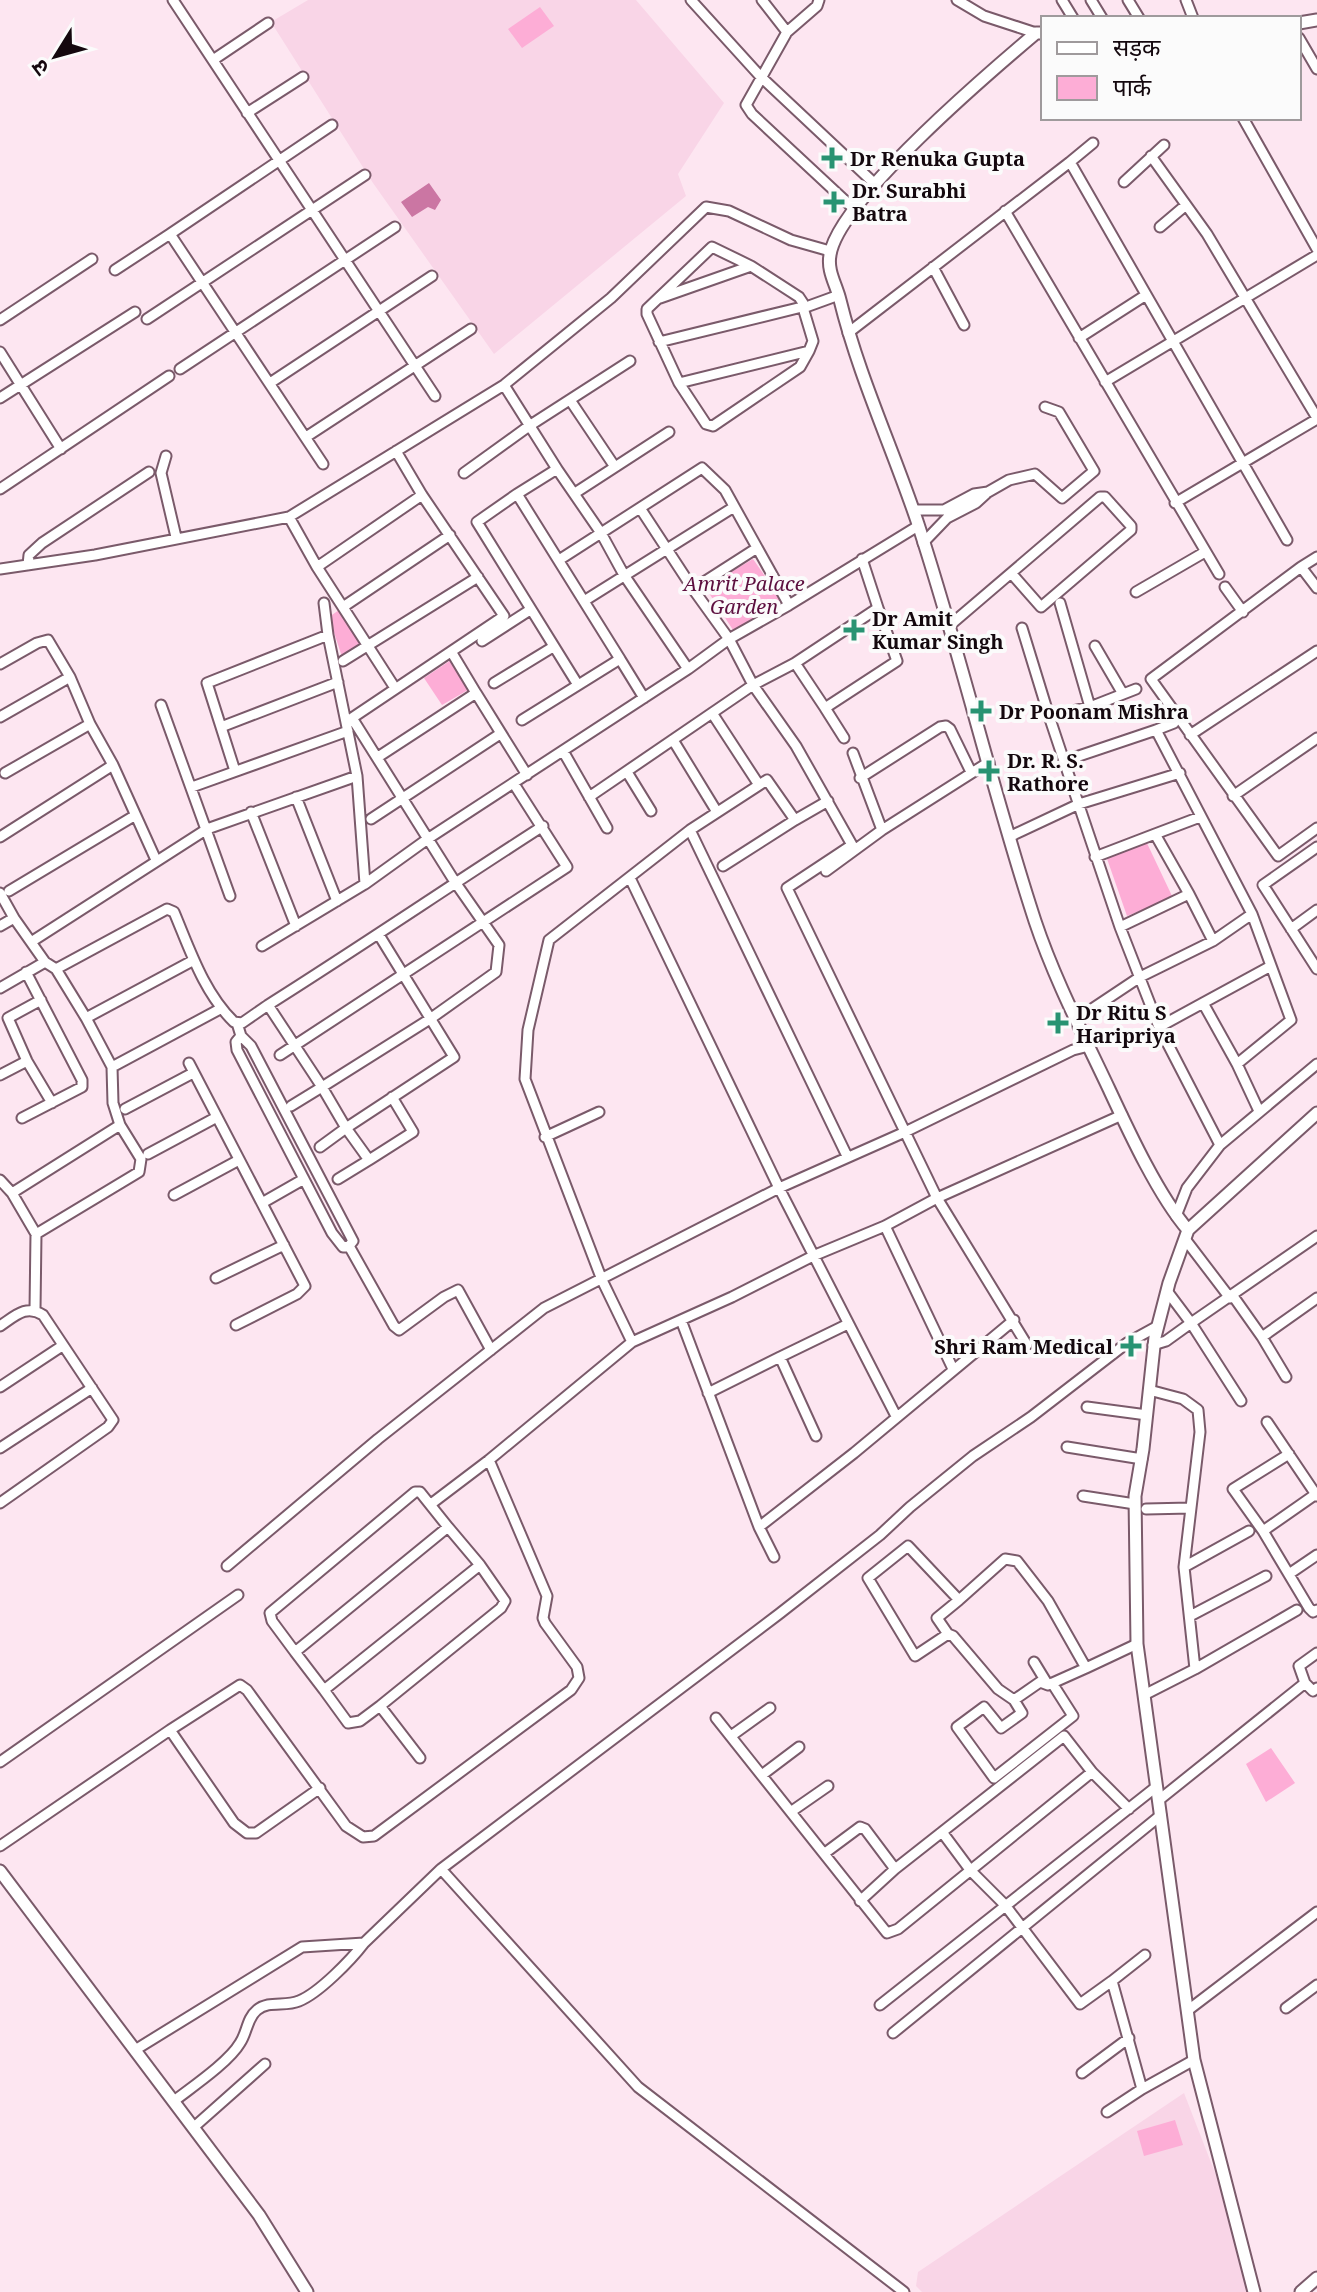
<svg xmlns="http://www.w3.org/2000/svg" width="1317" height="2292" font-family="'Noto Serif','Noto Sans Devanagari',serif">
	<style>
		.built { fill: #f9d5e7 }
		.green { fill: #fdadd6 }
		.water { fill: #cb76a3 }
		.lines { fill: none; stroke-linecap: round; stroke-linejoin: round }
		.minor-casing { stroke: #7a5a6a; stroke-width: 13 }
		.tertiary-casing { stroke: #7a5a6a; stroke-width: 15 }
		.minor { stroke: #fff; stroke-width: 9 }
		.tertiary { stroke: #fff; stroke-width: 11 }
		.poi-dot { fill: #289372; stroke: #fbfbfb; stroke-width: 3 }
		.labels { text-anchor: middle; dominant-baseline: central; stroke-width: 8; stroke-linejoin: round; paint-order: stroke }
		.poi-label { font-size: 20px; font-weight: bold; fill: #14080e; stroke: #fbfbfb; text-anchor: start }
		.park-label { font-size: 20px; font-style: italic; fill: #5d1040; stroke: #fbfbfb }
	</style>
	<rect width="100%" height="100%" fill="#fde6f1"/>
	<path class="built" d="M308,0H636L724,103L678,174L686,196L494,354L373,183L271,22Z
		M1184,2093L1231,2214L1249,2292H922L916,2286L918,2272Z"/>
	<path class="green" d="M540,7L554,26L522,48L508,29Z
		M753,559L783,602L733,630L705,587Z
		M339,610L362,643L342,657L329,617Z
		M451,660L468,690L442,705L424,678Z
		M1145,839L1173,898L1127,916L1105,853Z
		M1271,1748L1295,1783L1266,1802L1246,1764Z
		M1175,2120L1183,2145L1144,2156L1137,2131Z"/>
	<path class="water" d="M429,183L441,200L435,210L428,207L412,217L401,202Z"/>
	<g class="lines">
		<defs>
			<path id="minor" d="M173,0L435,396
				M691,0L760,76L875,184
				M762,0L787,32
				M819,0L817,6L787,32L746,105L752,114L854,209
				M957,0L984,16L1036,33
				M1062,0L1073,18
				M1091,0L1102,18
				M1128,0L1139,18
				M1186,0L1193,18
				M1299,38L1317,69
				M213,60L268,23
				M247,113L303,77
				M1243,118L1317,249
				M1151,156L1207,234L1317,418
				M1070,162L1093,143
				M1124,182L1164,145
				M1005,211L1219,574
				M1160,227L1186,205
				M933,267L964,325
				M115,270L170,234
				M660,298L751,266
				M803,303L799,297L751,266L712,247L647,309V314L679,383L809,351L813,341L804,311
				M806,307L839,295
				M147,319L365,175
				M0,320L92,259
				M848,333L1070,162L1287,540
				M1079,338L1146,295
				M659,342L798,308
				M0,352L61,449
				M180,369L395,227
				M1105,382L1317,255
				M270,383L432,276
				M679,383L706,424L713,426L800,367L809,351
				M504,385L557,469L517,494L620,659L522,720
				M0,398L135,312
				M570,400L615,467
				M306,437L471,329
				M396,451L422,495L504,616L352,718L455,882L499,945L496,972L430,1019L322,1087L268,1005C360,947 451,885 543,826
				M166,456L161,473L176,537
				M323,464L170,234L332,125
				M557,469L601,533L624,575L688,669
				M464,473L529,426L630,361
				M0,489L169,376
				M575,493L669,432
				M517,494L477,522L578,685
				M1175,503L1317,419
				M640,508L693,589L729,639L753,685L796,746L852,845L787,888L937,1198L1027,1345
				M913,510H944L974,494L988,492
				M289,517L317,567L395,688
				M923,543L947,518L976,503L988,492L1009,480L1035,474L1062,498L1094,471L1059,412L1045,407
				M1317,557L1301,567L1317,588
				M559,560L702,468L725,490L789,605
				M28,565L29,555L42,543L149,472
				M317,567L422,495
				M1301,567L1151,679L1278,856L1317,828
				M0,569L95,555L289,517L504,385L611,298L706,207L729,211L791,240L830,251
				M1225,587L1243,612
				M693,589L757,548
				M1136,592L1205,552
				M584,601L734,507
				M1060,603L1090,707
				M343,607L450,535
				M949,626L1100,497H1105L1131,526V530L1041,607L1011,573
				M1022,628L1049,716
				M482,641L530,610
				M1095,646L1123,694
				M452,653L476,693
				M620,659L644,698
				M343,661L478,577
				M795,663L825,708
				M0,664L37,643L48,640L70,677L90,724L113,765L156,860
				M494,683L553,647
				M161,705L230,896
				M712,713L759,785
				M0,717L70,677
				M221,727L207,683L328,635
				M1156,730L1174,723
				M1190,735L1317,651
				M844,738L825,708L897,661L878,608
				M673,740L717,812
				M563,751L607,828
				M378,757L476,693L527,775
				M1064,761L1049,716L1090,707L1136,689
				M235,771L221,727L338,682
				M627,772L651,811
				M5,773L90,724
				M860,778L940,727L946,726L950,729L971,772
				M192,787L348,731
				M1233,796L1317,738
				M296,797L337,901
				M589,797L753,685L795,663L878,608L862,559
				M251,812L296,926
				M371,819L500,734
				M690,830L847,1156
				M882,830L989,762
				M1011,836L1079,804L1180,773
				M0,837L113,765
				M1317,847L1263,885L1317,969
				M1095,857L1155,834
				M723,866L795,820L828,801
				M826,871L882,830L853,753
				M630,878L779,1188L896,1416
				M365,884L429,838L688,669L729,639L789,605L918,526
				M9,891L134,816
				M0,893L14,918L0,926
				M1189,894L1213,941
				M1120,927L1159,1027L1220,1145L1187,1188L1176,1216
				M1291,929L1317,910
				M31,942L207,829L357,776
				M262,946L365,884L357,776L328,635L324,603
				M45,962L56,969L167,909L174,912C190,950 204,993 234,1022L242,1023L268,1005
				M56,969L86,1018L112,1067L113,1103L120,1125
				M0,988L45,962L14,918
				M41,1000L8,1018L27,1061L52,1103
				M1203,1003L1271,966
				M86,1018L194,960
				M1077,1019L1140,977L1213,941L1252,914L1156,730L1064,761L1120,927L1189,894L1155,834L1200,817
				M237,1023L241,1036L251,1046L353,1241L349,1246L343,1247L332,1233L237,1050L236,1042L241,1036
				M1159,1027L1203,1003L1237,1064L1291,1020L1252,914
				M280,1055L567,867L514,784
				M189,1063L305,1286L297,1294L236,1325
				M1237,1064L1259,1111
				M112,1067L220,1009
				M0,1075L27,1061
				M291,1106L322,1087L346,1128L454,1057L379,935
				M125,1109L193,1073
				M22,1118L82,1087V1080L26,972
				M545,1137L599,1112
				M1220,1145L1317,1064
				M320,1147L346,1128L369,1160L338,1179
				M148,1154L217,1117
				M369,1160L413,1132L392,1097
				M0,1180L12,1193L36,1234L139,1172L141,1159L120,1125L12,1193
				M174,1195L239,1160
				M262,1203L304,1179
				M885,1226L953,1369
				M1185,1239L1230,1298
				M349,1246L394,1326L399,1330L444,1297L458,1290L491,1350
				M216,1278L284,1245
				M1233,1296L1262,1337
				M35,1310L36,1234
				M681,1320L759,1527L774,1557
				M0,1326C15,1316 26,1304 43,1315L113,1420L108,1427L0,1503
				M632,1342L602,1280L525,1079L528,1030L549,940L690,830L767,780L795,820
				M1153,1345L1166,1341L1191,1323L1167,1291
				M1286,1377L1262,1337L1317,1298
				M0,1387L62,1346
				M1149,1390L1183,1399L1198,1410L1200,1432L1184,1567
				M708,1393L780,1357
				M1241,1401L1191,1323L1317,1236
				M1087,1407L1147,1415
				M1267,1422L1317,1496
				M816,1436L780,1357L848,1324
				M1067,1447L1142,1459
				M0,1448L92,1388
				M1289,1454L1233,1489L1263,1531L1309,1608L1313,1612L1317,1610
				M1083,1496L1135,1504
				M431,1504L489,1460L632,1342L732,1297L813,1256L885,1226L937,1198L1122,1115
				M1146,1509L1190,1508
				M448,1527L420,1492H415L270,1613L272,1621L295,1652L448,1527L480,1565L324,1690L348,1723L360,1721L380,1706L501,1608L505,1601L480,1565
				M759,1527L854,1453L1014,1320
				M1263,1531L1316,1494
				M227,1566L378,1439L544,1308L779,1188L905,1132L1073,1050L1089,1046
				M1289,1574L1317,1555
				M1190,1616L1266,1576
				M948,1634L937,1618L959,1600
				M295,1652L324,1690
				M1317,1653L1299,1666L1305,1683L1313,1691L1317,1688
				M1034,1662L1048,1685
				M1086,1668L1048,1685L1040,1682L1014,1700L998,1689L953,1636L948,1634L915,1656L868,1578L908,1546L959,1600L1005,1559L1017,1561L1048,1601L1086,1668L1137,1644
				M1195,1669L1184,1567L1249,1531
				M1144,1695L1195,1669L1297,1610
				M1014,1700L1022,1713L1001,1728L984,1707L957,1727L994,1778L1073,1716L1052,1683
				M380,1706L420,1758
				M716,1718L887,1933L898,1929L1092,1772L1064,1736L895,1869L860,1901
				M170,1730L234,1823L247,1833H256L320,1788
				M731,1736L770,1708
				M0,1762L238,1595
				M1092,1772L1129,1809
				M762,1775L799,1747
				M1159,1800L1305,1683
				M792,1811L828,1786
				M942,1832L971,1871L1005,1905L1080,2004L1112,1981L1142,2089L1107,2112
				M0,1846L170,1730L240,1685L247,1690L346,1826L363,1837L374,1836L571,1690L579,1678L577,1667L545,1623L543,1618L547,1596L489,1460
				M825,1853L860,1827L865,1829L895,1869
				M441,1869L779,1614L880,1535L910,1507L973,1456L1031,1417L1127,1343L1158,1326
				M1112,1981L1145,1955
				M880,2005L1156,1787
				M1286,2008L1317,1985
				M1187,2011L1317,1912
				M893,2033L1161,1815
				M135,2050L302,1947L364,1943L441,1869L638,2087L904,2292
				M1082,2073L1129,2038
				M1142,2089L1194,2060
				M174,2101C192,2087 229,2062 240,2043C247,2033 247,2018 257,2010C269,2000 285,2007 299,2001C319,1993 351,1960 364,1943
				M194,2127L265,2064"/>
			<path id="tertiary" d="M1299,23L1317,20
				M1043,33H1036C991,71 838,201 830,255C827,271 836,284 840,300C859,377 893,449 918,524C961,655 992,790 1035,921C1054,978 1083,1034 1109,1089C1129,1132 1158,1195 1188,1230
				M0,1871L259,2215L307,2292
				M1254,2292L1194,2060L1137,1644L1135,1496L1143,1449L1155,1337L1169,1283L1188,1230L1317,1113
				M1301,2292L1317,2278"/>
		</defs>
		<use href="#minor" class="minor-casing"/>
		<use href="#tertiary" class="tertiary-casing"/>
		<use href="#minor" class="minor"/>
		<use href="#tertiary" class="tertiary"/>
	</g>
	<g class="poi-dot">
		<path d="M828 146h8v8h8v8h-8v8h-8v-8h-8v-8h8z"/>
		<path d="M830 190h8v8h8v8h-8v8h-8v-8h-8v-8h8z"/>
		<path d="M850 618h8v8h8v8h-8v8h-8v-8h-8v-8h8z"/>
		<path d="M977 699h8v8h8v8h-8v8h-8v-8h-8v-8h8z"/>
		<path d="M985 759h8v8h8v8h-8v8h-8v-8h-8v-8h8z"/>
		<path d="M1054 1011h8v8h8v8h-8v8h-8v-8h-8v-8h8z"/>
		<path d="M1127 1334h8v8h8v8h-8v8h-8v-8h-8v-8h8z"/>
	</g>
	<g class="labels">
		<g class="poi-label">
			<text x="850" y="158">Dr Renuka Gupta</text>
			<text x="852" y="190">Dr. Surabhi<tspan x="852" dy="23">Batra</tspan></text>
			<text x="872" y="618">Dr Amit<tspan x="872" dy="23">Kumar Singh</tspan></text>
			<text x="999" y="711">Dr Poonam Mishra</text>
			<text x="1007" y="760">Dr. R. S.<tspan x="1007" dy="23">Rathore</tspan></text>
			<text x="1076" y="1012">Dr Ritu S<tspan x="1076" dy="23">Haripriya</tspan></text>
			<text x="1113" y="1346" text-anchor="end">Shri Ram Medical</text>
		</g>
		<g class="park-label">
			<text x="744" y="583">Amrit Palace<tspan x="744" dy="23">Garden</tspan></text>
		</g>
	</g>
	<rect x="1041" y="16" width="260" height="104" fill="#fbfbfb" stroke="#9f9a9c" stroke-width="2"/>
	<rect x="1057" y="42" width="40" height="12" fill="#ffffff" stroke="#9f9a9c" stroke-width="2"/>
	<text x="1113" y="56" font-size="24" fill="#14080e">सड़क</text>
	<rect x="1057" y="76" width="40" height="24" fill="#fdadd6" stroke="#9f9a9c" stroke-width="2"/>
	<text x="1113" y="96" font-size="24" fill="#14080e">पार्क</text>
	<g transform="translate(56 56) rotate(233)" stroke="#fbfbfb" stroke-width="6" paint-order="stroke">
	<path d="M0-6L14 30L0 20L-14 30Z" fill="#14080e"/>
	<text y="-12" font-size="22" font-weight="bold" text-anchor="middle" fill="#14080e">उ</text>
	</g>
</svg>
